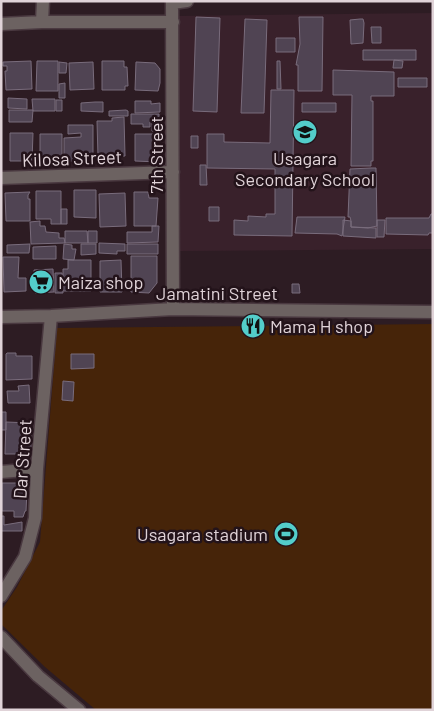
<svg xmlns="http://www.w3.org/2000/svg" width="434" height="711" font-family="Barlow,sans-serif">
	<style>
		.built { fill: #39212b }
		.green { fill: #462409 }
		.building { fill: #504453; stroke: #796c7c }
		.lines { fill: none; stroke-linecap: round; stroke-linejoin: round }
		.minor-casing { stroke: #4a3940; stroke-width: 15 }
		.minor { stroke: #6c6261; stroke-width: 12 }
		.labels { text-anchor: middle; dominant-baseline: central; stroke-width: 5; stroke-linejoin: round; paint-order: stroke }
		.street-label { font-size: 18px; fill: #e0d3d8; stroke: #23131a }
		.poi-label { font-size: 18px; fill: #e0d3d8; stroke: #23131a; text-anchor: start }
	</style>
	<rect width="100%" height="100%" fill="#2d1c23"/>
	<path class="built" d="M433,13V249L178,251L176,16Z"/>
	<path class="green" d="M433,324V710H96L45,667L1,624V611L17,587L40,542L57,328Z"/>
	<path class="building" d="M196,17L220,18L217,112L193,111Z
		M299,17H323L322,91H298V65H296L300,44Z
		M245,19L267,20L264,113H241Z
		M360,19H363L364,23L363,43L351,44L350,20Z
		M371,27H381V43H372Z
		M276,38H295V52H276Z
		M363,50H416V60H363Z
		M394,60L403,61L402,68H393Z
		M31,61L32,89L6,90L5,71H7V66H3V62Z
		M37,61H58V91H36Z
		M102,61H124V67H127L128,86H125V90H102Z
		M277,61H280L281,89H277Z
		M59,62L67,63L66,73H59Z
		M93,62L94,89L70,90L69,63Z
		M136,62L155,63L160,69V83L158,91L135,90Z
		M333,70L394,72V96H371V101H373V161H371V166H351L352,95H333Z
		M398,78H427V87H398Z
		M65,83V98H59V84Z
		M271,90H294L292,236L234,235V220L248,221V216L266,217V214H275V169L207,168V134H224V142L270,143Z
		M8,98L27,99V109L8,108Z
		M32,99H55V111H33Z
		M56,100H62V111H56Z
		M135,101H151V104L160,103V112L135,113Z
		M95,102H103V112L81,111V103Z
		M302,103H336V112H302Z
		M9,110H33L32,122H9Z
		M126,110L128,111V116H109V111Z
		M131,114H159V132L152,131V122H150V127H143V124H131Z
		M124,117L125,156L98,157L97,121H112V118Z
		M68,125H93V161H64V138L81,137V133L68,134Z
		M10,133H33L32,161H10Z
		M40,134H62V162H40Z
		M135,134H160L159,162L135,161Z
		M191,136H198V148H191Z
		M200,165H206L207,185H200Z
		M371,168H376L377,226L368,228L351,227V221L350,217H348L350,169Z
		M74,190H96V218L74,217Z
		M36,191H61V224H51V219H36Z
		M30,192L28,195V199H30V221H6L5,193Z
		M134,192H148L149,198H158L156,226H134Z
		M125,193L126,226L100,227L99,194Z
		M209,207H219V221H209Z
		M61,209H67V224H61Z
		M431,214H433V233H429L428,235L386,234V218H429Z
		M297,217H345L342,236L337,234L295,233Z
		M343,220L351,221V227L376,228V238L343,236Z
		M377,220H385L384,237H377Z
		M40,221V226H45L46,232L59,233V238H64L65,243L31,244L30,222Z
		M152,226H159L158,242L127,243V232H152Z
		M65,231H87L88,243H65Z
		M88,231H97V243H88Z
		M99,243L125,244V251H117V254L99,253Z
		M30,244L29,253H7V245Z
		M64,244L72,245V249H76L74,260L63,259Z
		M81,244H96V254L81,255Z
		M127,244H158V254H127Z
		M56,246V259H33V247Z
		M131,256H157V283L149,293L131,292L130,289H126V280H131Z
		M3,257H19L18,278H26V291L4,292Z
		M68,260H91V291H63V269H68Z
		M121,260L122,292H100V261Z
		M53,269L54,292L35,293L34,270Z
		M55,273H62L63,293H55Z
		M292,284H299L300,293H292Z
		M7,353H16V356H32V379L6,380V354Z
		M71,354H94V368L71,369Z
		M63,381L74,382L73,401L62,400Z
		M29,385L30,403H8L7,391H19L18,386Z
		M1,412H6V430H1Z
		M6,422L31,423V447L24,454H5Z
		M2,483H20L27,490L26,511H25L23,517H14V511H2Z
		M1,516H4V525L22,522V531H1Z"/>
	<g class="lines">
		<defs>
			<path id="minor" d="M172,1L173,309
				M172,3L187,1
				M42,22L43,1
				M1,24L42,22H173
				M1,178L173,172
				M1,317L51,316L173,309L433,312
				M1,472L37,469
				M1,596L25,557L35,518L37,469L51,316
				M1,637L38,676L79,710"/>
		</defs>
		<use href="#minor" class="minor-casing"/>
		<use href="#minor" class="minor"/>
	</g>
	<defs>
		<symbol id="school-disc" viewBox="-11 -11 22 22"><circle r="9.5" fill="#53cdca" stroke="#23131a"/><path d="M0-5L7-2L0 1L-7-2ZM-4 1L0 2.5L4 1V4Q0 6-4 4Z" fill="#111"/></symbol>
		<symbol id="supermarket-disc" viewBox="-11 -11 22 22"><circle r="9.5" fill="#53cdca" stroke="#23131a"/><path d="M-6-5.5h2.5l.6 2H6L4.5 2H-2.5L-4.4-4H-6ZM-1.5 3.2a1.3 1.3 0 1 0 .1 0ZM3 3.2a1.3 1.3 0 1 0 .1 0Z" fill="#111"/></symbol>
		<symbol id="restaurant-disc" viewBox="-11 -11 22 22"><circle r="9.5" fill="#53cdca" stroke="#23131a"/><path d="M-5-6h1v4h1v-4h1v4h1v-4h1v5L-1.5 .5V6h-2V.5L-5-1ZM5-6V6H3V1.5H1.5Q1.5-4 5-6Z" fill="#111"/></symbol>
		<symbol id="stadium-disc" viewBox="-11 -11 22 22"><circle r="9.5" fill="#53cdca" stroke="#23131a"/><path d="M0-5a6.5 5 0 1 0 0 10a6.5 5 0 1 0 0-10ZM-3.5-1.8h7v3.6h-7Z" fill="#111"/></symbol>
	</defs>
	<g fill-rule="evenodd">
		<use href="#school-disc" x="291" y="118" width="28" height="28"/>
		<use href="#supermarket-disc" x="27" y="268" width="28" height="28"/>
		<use href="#restaurant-disc" x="239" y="312" width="28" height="28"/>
		<use href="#stadium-disc" x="272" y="520" width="28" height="28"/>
	</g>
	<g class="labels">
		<g class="street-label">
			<text transform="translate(156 155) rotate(-90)">7th Street</text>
			<text transform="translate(72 158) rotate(-2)">Kilosa Street</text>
			<text x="217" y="293">Jamatini Street</text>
			<text transform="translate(22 459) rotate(-86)">Dar Street</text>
		</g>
		<g class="poi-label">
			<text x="305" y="158" text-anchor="middle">Usagara<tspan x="305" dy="21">Secondary School</tspan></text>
			<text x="58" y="282">Maiza shop</text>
			<text x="270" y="326">Mama H shop</text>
			<text x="268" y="534" text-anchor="end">Usagara stadium</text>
		</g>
	</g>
	<rect width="434" height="711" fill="none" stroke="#e0d3d8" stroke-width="5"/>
</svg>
